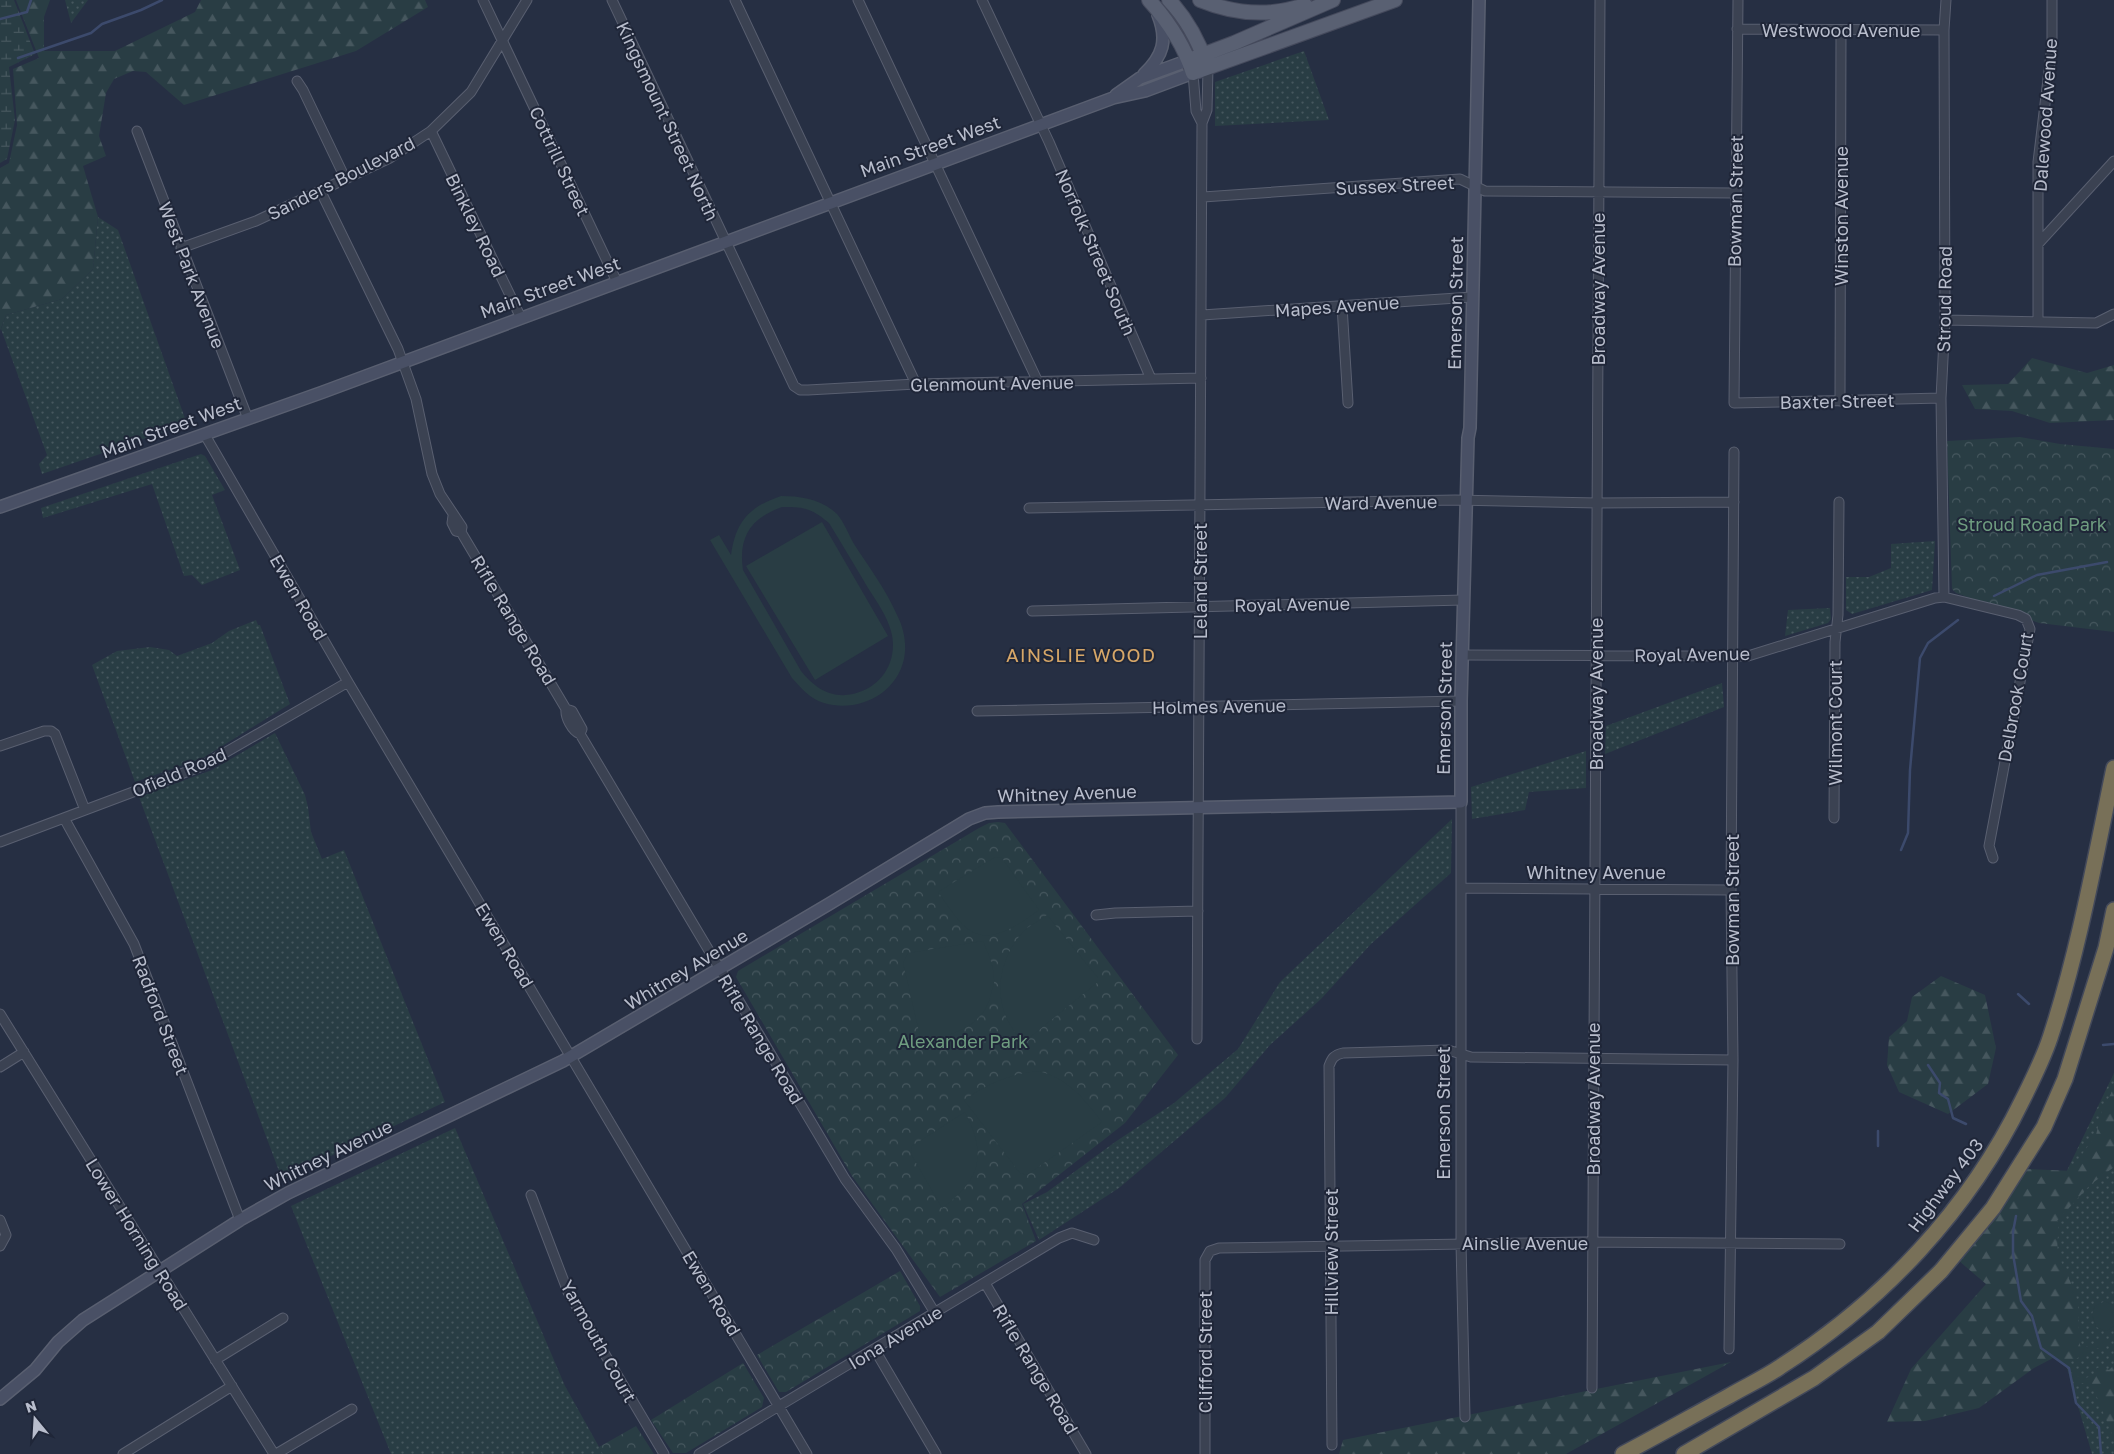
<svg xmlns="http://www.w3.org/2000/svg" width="2114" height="1454" font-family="'Golos Text',sans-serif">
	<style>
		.grass { fill: url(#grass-dots) }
		.forest { fill: url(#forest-firs) }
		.wetland { fill: url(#wetland-marsh) }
		.park { fill: url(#park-crowns) }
		.garden { fill: #293d44; fill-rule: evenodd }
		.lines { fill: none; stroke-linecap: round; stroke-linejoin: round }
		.stream { stroke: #3c4a6c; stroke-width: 2.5 }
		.street-casing { stroke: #595f70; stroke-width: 11 }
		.secondary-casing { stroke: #595f70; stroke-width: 14 }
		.primary-casing { stroke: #454a5c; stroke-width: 16 }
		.highway-casing { stroke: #43495a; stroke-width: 18 }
		.street { stroke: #3b4252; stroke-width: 9 }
		.secondary { stroke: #495065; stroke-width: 11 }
		.primary { stroke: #596072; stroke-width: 14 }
		.highway { stroke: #787058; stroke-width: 15 }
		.labels { text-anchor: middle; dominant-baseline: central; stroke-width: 4; stroke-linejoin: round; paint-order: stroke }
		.street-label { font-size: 18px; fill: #b8bdcc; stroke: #1f2638 }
		.park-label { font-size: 18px; fill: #6f9d80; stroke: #1f2638 }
		.neighbourhood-label { font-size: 19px; letter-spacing: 1px; fill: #d7a768; stroke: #1f2638 }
	</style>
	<defs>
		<pattern id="grass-dots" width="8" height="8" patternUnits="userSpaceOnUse" patternTransform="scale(1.25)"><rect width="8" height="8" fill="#293d44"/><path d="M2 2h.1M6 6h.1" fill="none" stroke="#46575e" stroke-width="1.8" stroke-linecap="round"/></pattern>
		<pattern id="forest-firs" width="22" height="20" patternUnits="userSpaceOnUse" patternTransform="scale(1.25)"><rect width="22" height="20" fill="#293d44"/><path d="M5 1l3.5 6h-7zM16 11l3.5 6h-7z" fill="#46575e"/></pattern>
		<pattern id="wetland-marsh" width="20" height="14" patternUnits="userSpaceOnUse" patternTransform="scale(1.25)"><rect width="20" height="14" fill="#293d44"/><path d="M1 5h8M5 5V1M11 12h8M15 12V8" fill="none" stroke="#46575e"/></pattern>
		<pattern id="park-crowns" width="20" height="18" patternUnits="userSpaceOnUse" patternTransform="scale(1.25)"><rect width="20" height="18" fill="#293d44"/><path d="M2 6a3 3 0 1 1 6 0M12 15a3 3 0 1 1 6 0" fill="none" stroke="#46575e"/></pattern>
	</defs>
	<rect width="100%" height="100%" fill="#262f43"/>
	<path class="grass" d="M65,0H88L71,23Z
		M1304,51L1329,120L1215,126V82Z
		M98,217L118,230L187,424L42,474L39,464L47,455L1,329L6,315L62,299L93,269Z
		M201,454L205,456L225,490L212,495L240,570L202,585L192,575L184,576L152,484L43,518L41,508Z
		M1935,541L1932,590L1852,614L1846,610V577H1869L1891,568V544Z
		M1830,608L1831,619L1828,623L1785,636L1788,610Z
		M256,620L258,625H260L290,704L203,758L135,782L92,665L117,651L150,647L169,650L177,656L212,643L229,631Z
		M1722,683L1724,707L1605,754L1606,726Z
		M275,733L305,795L308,807L311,832L322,859L344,850L445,1102L282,1179L139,797L212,770Z
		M1586,751V788L1529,792L1525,810L1472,819L1471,787Z
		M1452,819L1451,873L1371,944L1321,999L1270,1045L1225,1098L1119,1188L1039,1240L1023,1204L1047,1192L1115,1142L1174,1103L1238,1049L1280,982Z
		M2114,1073V1454H2092L2031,1245Z
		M455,1128L565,1386L603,1454H391L291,1206Z"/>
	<path class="forest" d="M16,0H50L44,17V51H115L195,12L201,0H425L428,7L356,51L184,105L146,72L133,71L114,79L106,93L99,136L106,156L83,166L98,217L93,269L62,299L6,315L0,331V168L9,163L17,125L13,69L39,58Z
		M2032,358L2087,373L2114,365V420L2050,423L2012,411L1975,409L1962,385L2008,384Z
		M1941,976L1985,995L1996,1048L1988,1084L1948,1114L1899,1092L1887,1065L1889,1037L1907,1021L1912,997Z
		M2114,1088V1167L2090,1185L2057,1221H2058C2060,1233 2055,1243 2059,1255C2064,1273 2076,1287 2078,1306C2080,1320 2077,1335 2081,1349L2093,1344L2099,1339L2104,1341V1347L2095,1349L2070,1362L2077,1376L2086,1378L2096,1373L2097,1368L2100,1367L2109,1370L2114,1365V1439L2092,1385L2076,1382L2069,1367L2055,1357L2034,1368L1979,1408L1925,1421L1887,1422L1911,1369L1986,1284L1959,1261L2026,1169L2074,1171L2080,1157L2096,1135L2102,1110Z
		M1731,1362L1566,1454H1339L1343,1440Z"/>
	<path class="wetland" d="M0,0H14L35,54L9,67L15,120L7,159L0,163Z"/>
	<path class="park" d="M2020,437L2060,444L2114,449V632L2039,623L1956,593L1952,589L1947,441Z
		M998,822L1005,823L1178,1055L1125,1123L1022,1204L1036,1241L940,1297L852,1176L736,977L738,971L979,828L989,823Z
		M900,1271L920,1306V1311L786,1392H779L757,1355Z
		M743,1363L764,1398L762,1407L686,1453H673L651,1420Z
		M636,1426L654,1454H603L599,1447Z"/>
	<path class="garden" d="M781,496C801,496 821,499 837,514C844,522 849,535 854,544C869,567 886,590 897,615C904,628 907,645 904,659C896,695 857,713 824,703C810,699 801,688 792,678L710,540L719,535L731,555C736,521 749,507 781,496ZM782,507C805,507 811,508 829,523C842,544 855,566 868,588C877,602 887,616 891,631C899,660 882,688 853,694C830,699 814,687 801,671L743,570C738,537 751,518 782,507Z
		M822,522L888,636L815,680L746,566Z
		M995,857L1002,858L1039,910C1022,922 997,942 975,933C961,928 947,904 938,892Z
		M1047,915L1098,978V982L1023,1043C1018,1036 1012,1029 1008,1021C993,992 1001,957 1022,933C1028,926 1039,921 1047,915Z
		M983,941C988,953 994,966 994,979C995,984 992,989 991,994C984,1027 950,1037 921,1040L903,963L908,953Z
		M1038,1071C1068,1078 1084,1099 1102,1122L1027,1175L1020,1173L964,1100C987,1084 1010,1074 1038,1071Z
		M965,1112C987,1155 981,1180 942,1208L911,1154L912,1146Z
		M2105,1301L2114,1306V1326L2106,1331L2096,1327L2092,1314L2095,1306Z"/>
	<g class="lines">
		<path class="stream" d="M0,19L27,12L31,0
			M18,58L91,33L102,24L141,10L162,0
			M1994,596L2037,575L2107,562
			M1901,850L1908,833L1910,770L1920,658L1928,643L1958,620
			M2018,994L2029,1004
			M2103,1045L2114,1044
			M1928,1065L1940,1083L1939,1093L1948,1099L1953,1118L1966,1124
			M1878,1146V1131
			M2016,1216L2013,1232V1254L2021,1301L2032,1316L2041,1348L2069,1368L2076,1403L2099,1427L2101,1454"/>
		<defs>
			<path id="street" d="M483,0L617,282
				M612,0L794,386L800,390H808L916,384L1201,378
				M735,0L916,384
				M858,0L1038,382
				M982,0L1049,142L1151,379
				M1738,0L1734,403L1941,398
				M1737,29L1944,30
				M1193,73L1196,111L1202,123
				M297,81L303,90L345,178
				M137,131L248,419
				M431,131L521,318
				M320,190L398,349L416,399L432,474L440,494L462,527L461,532L566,709L572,711L582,729L580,734
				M1203,197L1460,179L1485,191L1734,193
				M2038,244L2114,161
				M181,248L256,221L390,158L431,131L471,92L527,0
				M1342,306L1348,403
				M1202,315L1472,297
				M1945,320L2096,323L2114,314
				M2038,321V162L2052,46V0
				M1840,401L1841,30
				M205,435L348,682L807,1454
				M1029,508L1455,500L1597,503L1734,502
				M453,516L452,523L456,531L461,532
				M1944,597L1941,398L1945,320L1944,30L1946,0
				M1032,611L1463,600
				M1463,655L1748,656L1935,598L1944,597L2018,615L2026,619L2030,629L1989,846L1993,858
				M566,709C565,717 572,731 580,734L845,1179L896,1249L935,1313
				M977,711L1461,701
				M0,746L44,731H51L55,734L85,810
				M1461,802V1243L1465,1417
				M64,818L134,944L240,1220
				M1834,818L1835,642L1838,615L1839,502
				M0,842L202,766L348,682
				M1461,888L1731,890
				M1096,915L1115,913L1198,911
				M0,1014L274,1454
				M1197,1039L1202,123L1207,110L1208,68
				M0,1067L24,1052
				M531,1195L568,1292L664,1454
				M0,1220L6,1235L0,1246
				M985,1283L1086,1454
				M1729,1349L1733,1060L1731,890L1734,452
				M875,1350L936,1454
				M215,1360L283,1318
				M1592,1388L1600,0
				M1332,1445L1329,1066C1332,1058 1334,1055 1343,1053L1448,1050L1471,1057L1733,1060
				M123,1454L232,1386
				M276,1454L352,1409
				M699,1454L1059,1238L1072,1233L1094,1240
				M1205,1454V1260L1210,1251L1219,1248L1583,1242L1840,1244"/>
			<path id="secondary" d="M1144,74C1163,56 1168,40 1158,15
				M1116,95L1140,78L1189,60
				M0,507L323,392L1113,98L1145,91L1193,73
				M0,1399L35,1370L58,1342L83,1320L240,1220L288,1193L563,1061L829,904L969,819L985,813L998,812L1461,802V701L1468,438L1470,428L1479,0"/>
			<path id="primary" d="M1149,0C1169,22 1184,45 1193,73L1395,0
				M1169,0C1185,17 1198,40 1206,63
				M1200,0C1234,14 1270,17 1305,5
				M1189,60L1234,43L1333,0"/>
			<path id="highway" d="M1623,1454C1659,1435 1694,1415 1729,1396C1746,1386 1764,1378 1780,1367C1883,1301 1969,1210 2023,1099C2033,1079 2043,1059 2050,1038C2079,950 2095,859 2114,768
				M1684,1454L1814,1378L1878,1332L1941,1271L1993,1208L2044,1127L2065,1079L2106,948L2114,910"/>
		</defs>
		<use href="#street" class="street-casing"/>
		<use href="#secondary" class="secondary-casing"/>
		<use href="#primary" class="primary-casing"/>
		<use href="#highway" class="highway-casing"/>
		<use href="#street" class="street"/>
		<use href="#secondary" class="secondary"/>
		<use href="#primary" class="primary"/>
		<use href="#highway" class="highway"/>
	</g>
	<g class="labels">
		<g class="street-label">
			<text x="1841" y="30">Westwood Avenue</text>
			<text transform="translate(2045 115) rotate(-86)">Dalewood Avenue</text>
			<text transform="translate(668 121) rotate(65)">Kingsmount Street North</text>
			<text transform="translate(930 146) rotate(-20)">Main Street West</text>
			<text transform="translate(560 161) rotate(65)">Cottrill Street</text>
			<text transform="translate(341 178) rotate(-27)">Sanders Boulevard</text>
			<text transform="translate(1395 185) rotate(-3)">Sussex Street</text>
			<text transform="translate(1735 201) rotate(-89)">Bowman Street</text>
			<text transform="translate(1841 216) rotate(-90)">Winston Avenue</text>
			<text transform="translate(476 225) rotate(64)">Binkley Road</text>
			<text transform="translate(1096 252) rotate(67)">Norfolk Street South</text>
			<text transform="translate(192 275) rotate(69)">West Park Avenue</text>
			<text transform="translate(550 287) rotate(-20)">Main Street West</text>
			<text transform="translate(1598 289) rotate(-90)">Broadway Avenue</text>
			<text transform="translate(1944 299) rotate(-89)">Stroud Road</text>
			<text transform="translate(1455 303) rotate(-89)">Emerson Street</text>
			<text transform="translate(1337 306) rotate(-4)">Mapes Avenue</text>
			<text transform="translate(992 383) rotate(-1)">Glenmount Avenue</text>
			<text transform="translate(1837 401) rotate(-1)">Baxter Street</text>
			<text transform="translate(171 427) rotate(-20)">Main Street West</text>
			<text transform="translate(1381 502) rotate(-1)">Ward Avenue</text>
			<text transform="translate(1200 581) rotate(-90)">Leland Street</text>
			<text transform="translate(299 597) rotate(60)">Ewen Road</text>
			<text transform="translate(1292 604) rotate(-1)">Royal Avenue</text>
			<text transform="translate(514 620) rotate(59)">Rifle Range Road</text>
			<text transform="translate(1692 654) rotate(-1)">Royal Avenue</text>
			<text transform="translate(1596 694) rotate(-90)">Broadway Avenue</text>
			<text transform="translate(2015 697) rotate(-80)">Delbrook Court</text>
			<text transform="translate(1219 706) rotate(-1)">Holmes Avenue</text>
			<text transform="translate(1444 708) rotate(-89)">Emerson Street</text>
			<text transform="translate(1835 723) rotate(-90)">Wilmont Court</text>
			<text transform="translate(179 772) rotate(-23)">Ofield Road</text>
			<text transform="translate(1067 793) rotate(-2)">Whitney Avenue</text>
			<text x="1596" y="872">Whitney Avenue</text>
			<text transform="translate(1732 900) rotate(-90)">Bowman Street</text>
			<text transform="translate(505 945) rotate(59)">Ewen Road</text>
			<text transform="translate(686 969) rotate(-31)">Whitney Avenue</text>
			<text transform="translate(161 1015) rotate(69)">Radford Street</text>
			<text transform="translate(761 1039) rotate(59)">Rifle Range Road</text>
			<text transform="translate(1593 1099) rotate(-90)">Broadway Avenue</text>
			<text transform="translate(1443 1113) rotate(-90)">Emerson Street</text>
			<text transform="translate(328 1155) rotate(-26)">Whitney Avenue</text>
			<text transform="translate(1945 1185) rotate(-53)">Highway 403</text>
			<text transform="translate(137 1234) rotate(58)">Lower Horning Road</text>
			<text x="1525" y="1243">Ainslie Avenue</text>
			<text transform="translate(1331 1252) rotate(-90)">Hillview Street</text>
			<text transform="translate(712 1293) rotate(59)">Ewen Road</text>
			<text transform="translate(895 1337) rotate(-31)">Iona Avenue</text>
			<text transform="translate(599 1341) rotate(61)">Yarmouth Court</text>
			<text transform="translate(1205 1352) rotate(-90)">Clifford Street</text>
			<text transform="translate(1036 1369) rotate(59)">Rifle Range Road</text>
		</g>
		<g class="park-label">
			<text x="2032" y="524">Stroud Road Park</text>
			<text x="963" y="1041">Alexander Park</text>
		</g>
		<g class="neighbourhood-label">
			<text x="1081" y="654">AINSLIE WOOD</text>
		</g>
	</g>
	<g transform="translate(35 1419) rotate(342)" stroke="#1f2638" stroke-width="4" paint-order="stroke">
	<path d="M0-4L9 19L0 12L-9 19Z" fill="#b8bdcc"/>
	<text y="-8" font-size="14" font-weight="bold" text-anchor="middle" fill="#b8bdcc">N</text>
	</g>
</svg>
